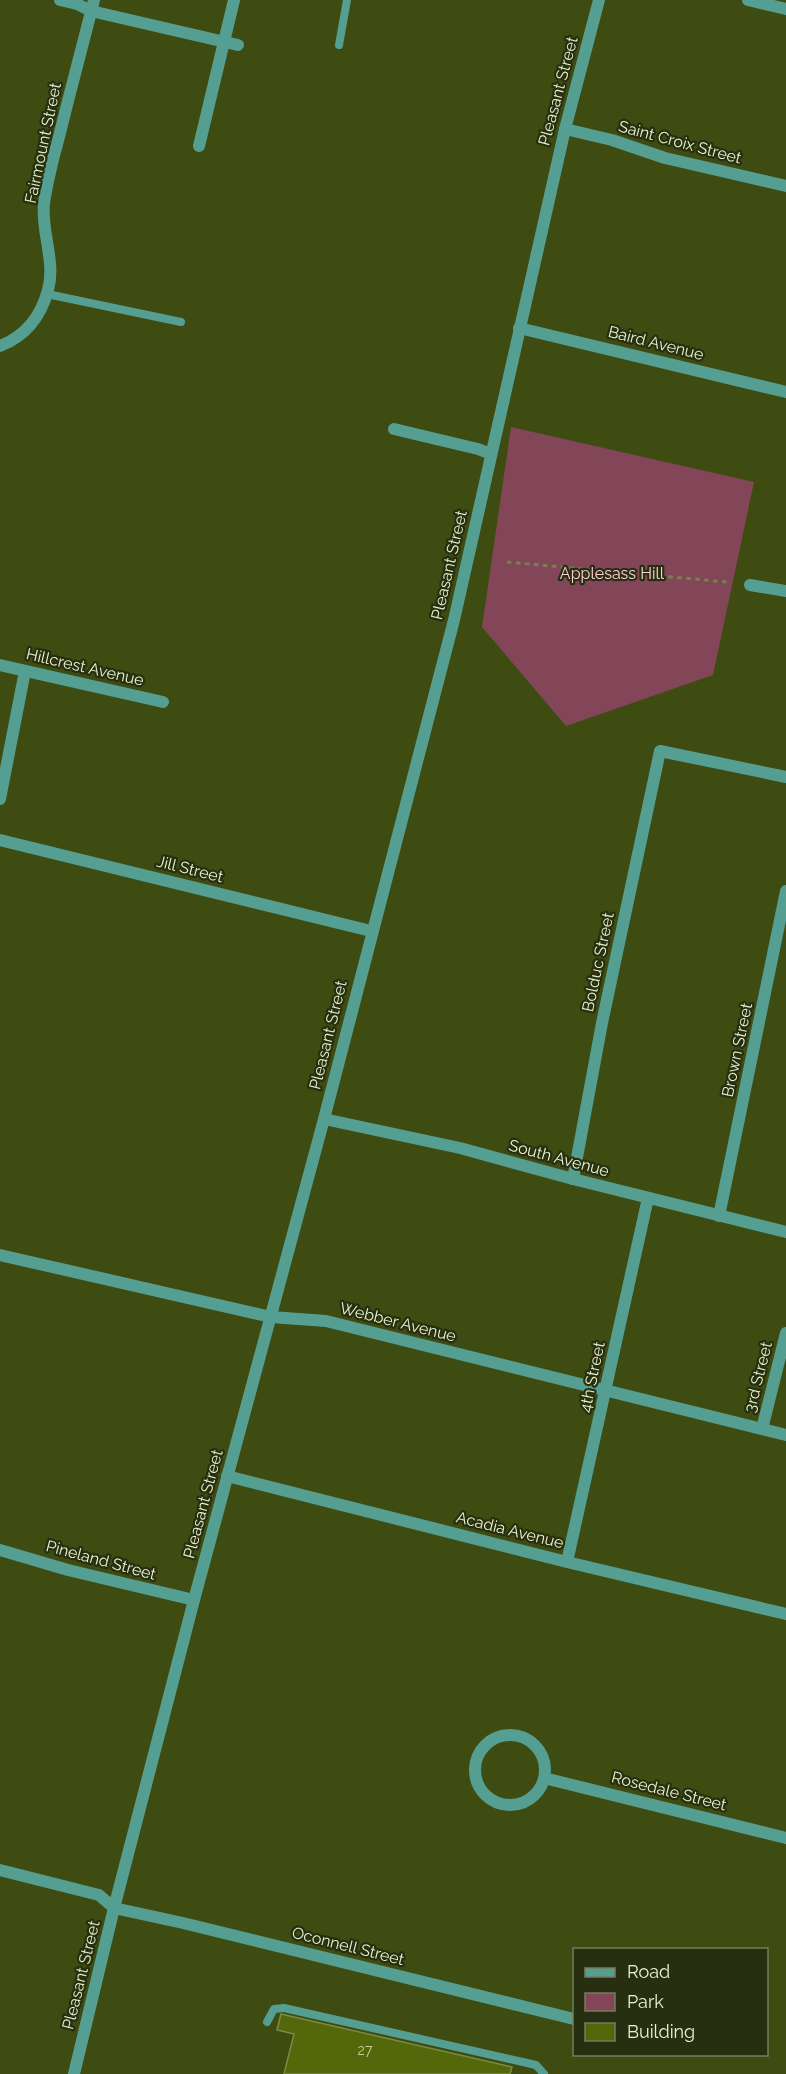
<svg xmlns="http://www.w3.org/2000/svg" width="786" height="2074" font-family="Raleway,sans-serif">
	<style>
		.green { fill: #824658 }
		.building { fill: #54670b; stroke: #798c42; stroke-width: 1.5 }
		.lines { fill: none; stroke-linecap: round; stroke-linejoin: round }
		.path { stroke: #75824e; stroke-width: 3; stroke-dasharray: 4.5 4.5; stroke-linecap: butt }
		.service { stroke: #549f92; stroke-width: 8 }
		.minor { stroke: #549f92; stroke-width: 12 }
		.tertiary { stroke: #549f92; stroke-width: 12 }
		.labels { text-anchor: middle; dominant-baseline: central; stroke-width: 4.5; stroke-linejoin: round; paint-order: stroke }
		.number-label { font-size: 14px; fill: #c2d09c }
		.street-label { font-size: 16px; fill: #e7f3cd; stroke: #272f10 }
		.park-label { font-size: 16px; fill: #feceda; stroke: #272f10 }
	</style>
	<rect width="100%" height="100%" fill="#3e4b11"/>
	<path class="green" d="M511,427L754,482L713,675L566,726L482,627Z"/>
	<path class="building" d="M281,2014L512,2067L510,2074H284L294,2034L277,2030Z"/>
	<g class="lines">
		<path class="path" d="M507,562L727,582"/>
		<path class="service" d="M339,45L347,0
			M47,294L181,322
			M267,2022L274,2009L284,2008L536,2065L544,2074"/>
		<path class="minor" d="M60,0L77,4L91,11L238,45
			M748,0L786,9
			M565,129L612,140L665,158L786,186
			M199,146L234,0
			M519,328L786,392
			M0,346C26,336 41,316 48,290C56,262 41,232 44,204C47,180 54,156 60,133C71,88 83,44 94,0
			M394,429L478,449L491,454
			M750,585L786,591
			M0,665L163,702
			M0,799L25,671
			M0,840L371,931
			M573,1179L602,1023L660,751L786,777
			M719,1216L786,891
			M0,1255L271,1317L326,1321L786,1435
			M762,1429L786,1333
			M227,1476L567,1562L786,1614
			M0,1550L68,1570L194,1600
			M567,1562L648,1198
			M475 1770a35 35 0 1 1 70 0a35 35 0 1 1-70 0Z
			M544,1778L786,1838
			M0,1870L99,1895L114,1908L183,1923L574,2019"/>
		<path class="tertiary" d="M324,1119L460,1148L573,1179L786,1232
			M74,2074L114,1908L194,1600L324,1119L454,620L565,129L599,0"/>
	</g>
	<g class="labels">
		<g class="number-label">
			<text x="365" y="2050">27</text>
		</g>
		<g class="street-label">
			<text transform="translate(558 91) rotate(-75)">Pleasant Street</text>
			<text transform="translate(680 142) rotate(15)">Saint Croix Street</text>
			<text transform="translate(43 143) rotate(-78)">Fairmount Street</text>
			<text transform="translate(656 343) rotate(14)">Baird Avenue</text>
			<text transform="translate(449 565) rotate(-77)">Pleasant Street</text>
			<text transform="translate(85 667) rotate(13)">Hillcrest Avenue</text>
			<text transform="translate(190 869) rotate(14)">Jill Street</text>
			<text transform="translate(598 962) rotate(-78)">Bolduc Street</text>
			<text transform="translate(328 1035) rotate(-76)">Pleasant Street</text>
			<text transform="translate(737 1050) rotate(-78)">Brown Street</text>
			<text transform="translate(559 1158) rotate(15)">South Avenue</text>
			<text transform="translate(398 1322) rotate(14)">Webber Avenue</text>
			<text transform="translate(592 1377) rotate(-78)">4th Street</text>
			<text transform="translate(758 1377) rotate(-76)">3rd Street</text>
			<text transform="translate(203 1504) rotate(-75)">Pleasant Street</text>
			<text transform="translate(510 1530) rotate(14)">Acadia Avenue</text>
			<text transform="translate(101 1560) rotate(15)">Pineland Street</text>
			<text transform="translate(669 1791) rotate(14)">Rosedale Street</text>
			<text transform="translate(348 1946) rotate(14)">Oconnell Street</text>
			<text transform="translate(81 1975) rotate(-76)">Pleasant Street</text>
		</g>
		<g class="park-label">
			<text x="612" y="573">Applesass Hill</text>
		</g>
	</g>
	<rect x="573" y="1948" width="195" height="108" fill="#272f10" stroke="#747d5c" stroke-width="1.5"/>
	<rect x="585" y="1968" width="30" height="9" fill="#549f92" stroke="#747d5c" stroke-width="1.5"/>
	<text x="627" y="1978" font-size="18" fill="#e7f3cd">Road</text>
	<rect x="585" y="1993" width="30" height="18" fill="#824658" stroke="#747d5c" stroke-width="1.5"/>
	<text x="627" y="2008" font-size="18" fill="#e7f3cd">Park</text>
	<rect x="585" y="2023" width="30" height="18" fill="#54670b" stroke="#747d5c" stroke-width="1.5"/>
	<text x="627" y="2038" font-size="18" fill="#e7f3cd">Building</text>
</svg>
